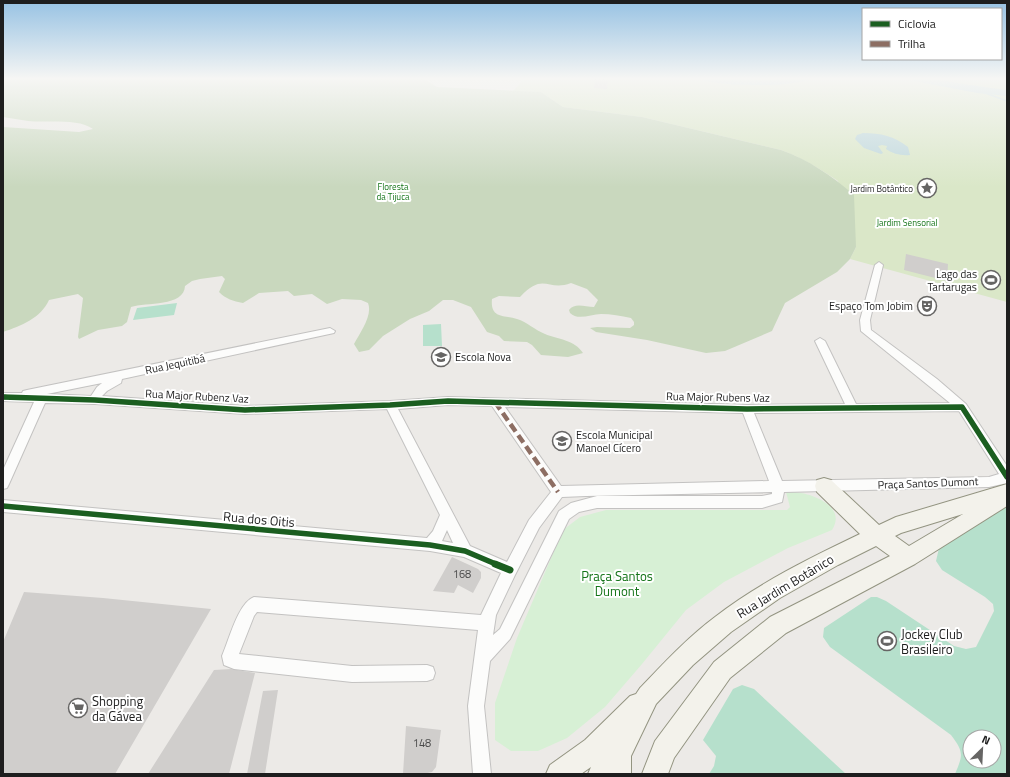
<svg xmlns="http://www.w3.org/2000/svg" width="1010" height="777" font-family="'Titillium Web',sans-serif">
	<style>
		.grass { fill: #dae7c8 }
		.forest { fill: #c9d8be }
		.park { fill: #d7f0d5 }
		.pitch { fill: #b6e0cc; fill-rule: evenodd }
		.water { fill: #bdd7dc }
		.lines { fill: none; stroke-linecap: round; stroke-linejoin: round }
		.stream { stroke: #bdd7dc; stroke-width: 1.5 }
		.river { fill: #bdd7dc; fill-rule: evenodd }
		.building { fill: #d0cecc }
		.street-casing { stroke: #c3c2c1; stroke-width: 2 }
		.secondary-casing { stroke: #939481; stroke-width: 2 }
		.street { fill: #fcfcfb; fill-rule: evenodd }
		.secondary { fill: #f3f2eb; fill-rule: evenodd }
		.quiet { stroke: #8d6e63; stroke-width: 4.5; stroke-dasharray: 9 4.5; stroke-linecap: butt }
		.cycleway-far2-casing { stroke: #fff; stroke-width: 6 }
		.cycleway-far1-casing { stroke: #fff; stroke-width: 8 }
		.cycleway-casing { stroke: #fff; stroke-width: 10 }
		.cycleway-far2 { stroke: #1b5e20; stroke-width: 4.5 }
		.cycleway-far1 { stroke: #1b5e20; stroke-width: 5.5 }
		.cycleway { stroke: #1b5e20; stroke-width: 7 }
		.labels { text-anchor: middle; dominant-baseline: central; stroke-width: 4; stroke-linejoin: round; paint-order: stroke }
		.far-park-label { font-size: 9px; fill: #147418; stroke: #fff }
		.far-poi-label { font-size: 9px; fill: #1e1e1e; stroke: #fff; text-anchor: end }
		.poi-label { font-size: 11px; fill: #1e1e1e; stroke: #fff; text-anchor: end }
		.street-label { font-size: 11px; fill: #1e1e1e; stroke: #fff }
		.near-number-label { font-size: 11px; fill: #4a4a4a }
		.near-street-label { font-size: 13px; fill: #1e1e1e; stroke: #fff }
		.near-park-label { font-size: 13px; fill: #147418; stroke: #fff }
		.near-poi-label { font-size: 13px; fill: #1e1e1e; stroke: #fff; text-anchor: start }
	</style>
	<rect width="100%" height="100%" fill="#eceae7"/>
	<path class="grass" d="M525,78L1007,80V302L850,259L856,247L838,181C820,169 803,158 781,150L642,117L563,107L541,92L513,91Z"/>
	<path class="forest" d="M3,78H423L437,87L541,92L563,107L642,117L781,150C809,160 832,176 854,195L856,247L850,259L837,272L785,303L772,331L725,351L706,353L647,340L596,332L590,328L597,327L630,328L634,325V322L631,318C621,316 611,314 601,314C591,314 578,321 570,313L569,310C575,302 585,307 594,307L598,300L587,289L571,283C547,292 544,271 520,297L499,296L492,299C490,319 504,315 517,319C527,322 535,330 545,334C557,339 575,340 583,353L568,357L541,355L532,345L527,342L504,341L499,336L487,332L471,307L453,300H443L429,311L410,319L383,336L369,350L359,352L354,344C360,333 373,315 368,303L361,300L342,299L327,304L312,294L294,296L288,291L259,293L243,303C233,301 226,299 219,292L225,279L222,276L200,279L192,281L185,286C184,307 146,302 131,307L127,322L122,326L98,330L79,339L78,337L83,298L78,294L49,300C41,318 21,326 3,332V127L79,132L93,129C78,118 47,123 28,121C20,120 11,118 3,117Z"/>
	<path class="park" d="M786,492C804,490 849,504 832,530L788,548L724,582L686,610L642,664L605,707L567,738L538,751H511L495,740V703L517,638L563,530L580,517L606,510H787L790,507Z"/>
	<path class="pitch" d="M177,303L174,315L133,320L137,308Z
		M441,324L442,346H423V325Z
		M1007,506V774H955C963,755 964,752 951,735L830,647L823,637L824,628L871,597H877L886,601L954,646L966,649L976,647L994,611L993,604L985,597L942,570L936,561L940,544ZM970,737H994V761H970Z
		M742,685L754,689L846,774H709L714,766L716,756L703,740L733,689Z"/>
	<path class="water" d="M863,133C881,133 894,136 908,147L910,155C902,156 893,154 886,149L887,146L882,145L878,146L883,153L881,154L864,148L855,139L857,135Z"/>
	<g class="lines">
		<path class="stream" d="M977,90L1007,101"/>
		<path class="river" d="M699,78L768,80L811,78C799,88 710,87 699,78Z
			M910,78C943,78 974,87 1007,90V96L977,93L914,81Z"/>
	</g>
	<path class="building" d="M595,78H608L607,89L594,88Z
		M906,254L948,264L947,281L904,270Z
		M452,557L478,569L481,572V578L473,593L458,585L454,593L433,591Z
		M24,592L103,598L211,609L115,774H3V642Z
		M231,669L255,673L229,774H148L214,670Z
		M278,690L265,774H247L263,691Z
		M406,726L441,730L436,767L432,772L423,774H403Z"/>
	<g class="lines">
		<defs>
			<path id="street" d="M879,262L883,265L870,320L871,330L937,379L966,404L1007,466V483L989,487L784,492L782,502L762,508H597L579,512L569,519L510,639L490,661L484,706L491,774H473L468,706L478,630L257,612L254,616L239,654L352,666L427,665L433,667L435,673L433,679L427,681L352,682L234,669L224,665L222,656C229,640 238,603 254,597L481,615L501,573L464,557L430,551L3,512V500L427,538L433,531L440,515L387,409L245,414L95,404L45,403L9,484L7,488L3,489V470L34,402L3,401V393H22L23,391L27,390L330,328L335,331L334,333L122,379L121,383L107,391L102,396L245,406L390,401L448,397L747,405L845,404L815,341L820,338L825,341L856,404L950,403L861,331L860,320L875,265ZM102,383L97,387L91,396L47,394ZM448,405L492,406L551,492L529,520L507,562L470,546L398,409ZM505,407L743,413L769,481L561,486ZM959,411L999,474L989,477L782,481L754,413ZM772,492V494L762,496H597L571,503L559,511L500,629L493,635L496,615L515,575L539,528L562,497L586,496ZM447,530L453,543L442,541Z"/>
			<path id="secondary" d="M824,478L831,480L879,525L896,517L1007,484V506L915,564L786,633L730,678L674,758L668,774H642L655,741L714,662L770,617L890,556L876,546L838,565L780,598L731,632L693,665L656,704L631,756V774H588L591,767L581,774H546L550,765L585,740L630,696L636,694L640,688C664,663 687,638 715,617C759,583 810,558 860,534L817,492L815,486L817,480ZM963,514L909,546L895,536L901,533Z"/>
		</defs>
		<use href="#street" class="street-casing"/>
		<use href="#secondary" class="secondary-casing"/>
		<use href="#street" class="street"/>
		<use href="#secondary" class="secondary"/>
		<path class="quiet" d="M495,402L558,492"/>
		<defs>
			<path id="cycleway-far2" d="M3,397H6"/>
			<path id="cycleway-far1" d="M3,397L95,400L245,410L390,405L448,401L747,409L962,407L1007,477
				M3,506L430,545L465,551L498,565"/>
			<path id="cycleway" d="M495,564L510,570"/>
		</defs>
		<use href="#cycleway-far2" class="cycleway-far2-casing"/>
		<use href="#cycleway-far1" class="cycleway-far1-casing"/>
		<use href="#cycleway" class="cycleway-casing"/>
		<use href="#cycleway-far2" class="cycleway-far2"/>
		<use href="#cycleway-far1" class="cycleway-far1"/>
		<use href="#cycleway" class="cycleway"/>
	</g>
	<linearGradient id="sky" x2="0" y2="1"><stop stop-color="#97c2e3"/><stop offset="0.42" stop-color="#f6f6f4"/><stop offset="1" stop-color="#f6f6f4" stop-opacity="0"/></linearGradient>
	<rect width="1010" height="187" fill="url(#sky)"/>
	<defs>
		<symbol id="sight-ring" viewBox="-11 -11 22 22"><circle r="9.5" fill="#fff" stroke="#666564" stroke-width="1.5"/><path d="M0-6L1.8-2.2L6-1.7L2.9 1.2L3.7 5.4L0 3.3L-3.7 5.4L-2.9 1.2L-6-1.7L-1.8-2.2Z" fill="#666564"/></symbol>
		<symbol id="stadium-ring" viewBox="-11 -11 22 22"><circle r="9.5" fill="#fff" stroke="#666564" stroke-width="1.5"/><path d="M0-5a6.5 5 0 1 0 0 10a6.5 5 0 1 0 0-10ZM-3.5-1.8h7v3.6h-7Z" fill="#666564"/></symbol>
		<symbol id="theatre-ring" viewBox="-11 -11 22 22"><circle r="9.5" fill="#fff" stroke="#666564" stroke-width="1.5"/><path d="M-5-5.5Q0-4 5-5.5V0Q5 5 0 6Q-5 5-5 0ZM-3.3-2.5H-1v1.5H-3.3ZM1-2.5H3.3v1.5H1ZM-2.8 1Q0 5.5 2.8 1Z" fill="#666564"/></symbol>
		<symbol id="school-ring" viewBox="-11 -11 22 22"><circle r="9.5" fill="#fff" stroke="#666564" stroke-width="1.5"/><path d="M0-5L7-2L0 1L-7-2ZM-4 1L0 2.5L4 1V4Q0 6-4 4Z" fill="#666564"/></symbol>
		<symbol id="supermarket-ring" viewBox="-11 -11 22 22"><circle r="9.5" fill="#fff" stroke="#666564" stroke-width="1.5"/><path d="M-6-5.5h2.5l.6 2H6L4.5 2H-2.5L-4.4-4H-6ZM-1.5 3.2a1.3 1.3 0 1 0 .1 0ZM3 3.2a1.3 1.3 0 1 0 .1 0Z" fill="#666564"/></symbol>
	</defs>
	<g fill-rule="evenodd">
		<use href="#sight-ring" x="916" y="177" width="22" height="22"/>
		<use href="#stadium-ring" x="980" y="269" width="22" height="22"/>
		<use href="#theatre-ring" x="916" y="295" width="22" height="22"/>
		<use href="#school-ring" x="430" y="346" width="22" height="22"/>
		<use href="#school-ring" x="551" y="430" width="22" height="22"/>
		<use href="#stadium-ring" x="876" y="630" width="22" height="22"/>
		<use href="#supermarket-ring" x="67" y="697" width="22" height="22"/>
	</g>
	<g class="labels">
		<g class="far-park-label">
			<text x="393" y="186">Floresta<tspan x="393" dy="10">da Tijuca</tspan></text>
			<text x="907" y="222">Jardim Sensorial</text>
		</g>
		<g class="far-poi-label">
			<text x="913" y="188">Jardim Botântico</text>
		</g>
		<g class="poi-label">
			<text x="977" y="274">Lago das<tspan x="977" dy="13">Tartarugas</tspan></text>
			<text x="913" y="306">Espaço Tom Jobim</text>
			<text x="455" y="357" text-anchor="start">Escola Nova</text>
			<text x="576" y="435" text-anchor="start">Escola Municipal<tspan x="576" dy="13">Manoel Cícero</tspan></text>
		</g>
		<g class="street-label">
			<text transform="translate(175 364) rotate(-12)">Rua Jequitibá</text>
			<text transform="translate(197 396) rotate(3)">Rua Major Rubenz Vaz</text>
			<text transform="translate(718 397) rotate(1)">Rua Major Rubens Vaz</text>
			<text transform="translate(928 483) rotate(-2)">Praça Santos Dumont</text>
		</g>
		<g class="near-number-label">
			<text x="462" y="574">168</text>
			<text x="422" y="743">148</text>
		</g>
		<g class="near-street-label">
			<text transform="translate(259 519) rotate(5)">Rua dos Oitis</text>
			<text transform="translate(785 586) rotate(-31)">Rua Jardim Botânico</text>
		</g>
		<g class="near-park-label">
			<text x="617" y="576">Praça Santos<tspan x="617" dy="15">Dumont</tspan></text>
		</g>
		<g class="near-poi-label">
			<text x="901" y="634">Jockey Club<tspan x="901" dy="15">Brasileiro</tspan></text>
			<text x="92" y="701">Shopping<tspan x="92" dy="15">da Gávea</tspan></text>
		</g>
	</g>
	<rect width="1010" height="777" fill="none" stroke="#1e1e1e" stroke-width="8"/>
	<rect x="862" y="8" width="140" height="52" fill="#ffffff" stroke="#a5a5a5"/>
	<rect x="870" y="21" width="20" height="6" fill="#1b5e20" stroke="#a5a5a5"/>
	<text x="898" y="28" font-size="12" fill="#1e1e1e">Ciclovia</text>
	<rect x="870" y="41" width="20" height="6" fill="#8d6e63" stroke="#a5a5a5"/>
	<text x="898" y="48" font-size="12" fill="#1e1e1e">Trilha</text>
	<g transform="translate(982 749) rotate(24)"><circle r="19" fill="#ffffff" stroke="#a5a5a5"/>
	<path d="M0-3L7 15L0 10L-7 15Z" fill="#666564"/>
	<text y="-6" font-size="11" font-weight="bold" text-anchor="middle" fill="#1e1e1e">N</text>
	</g>
</svg>
